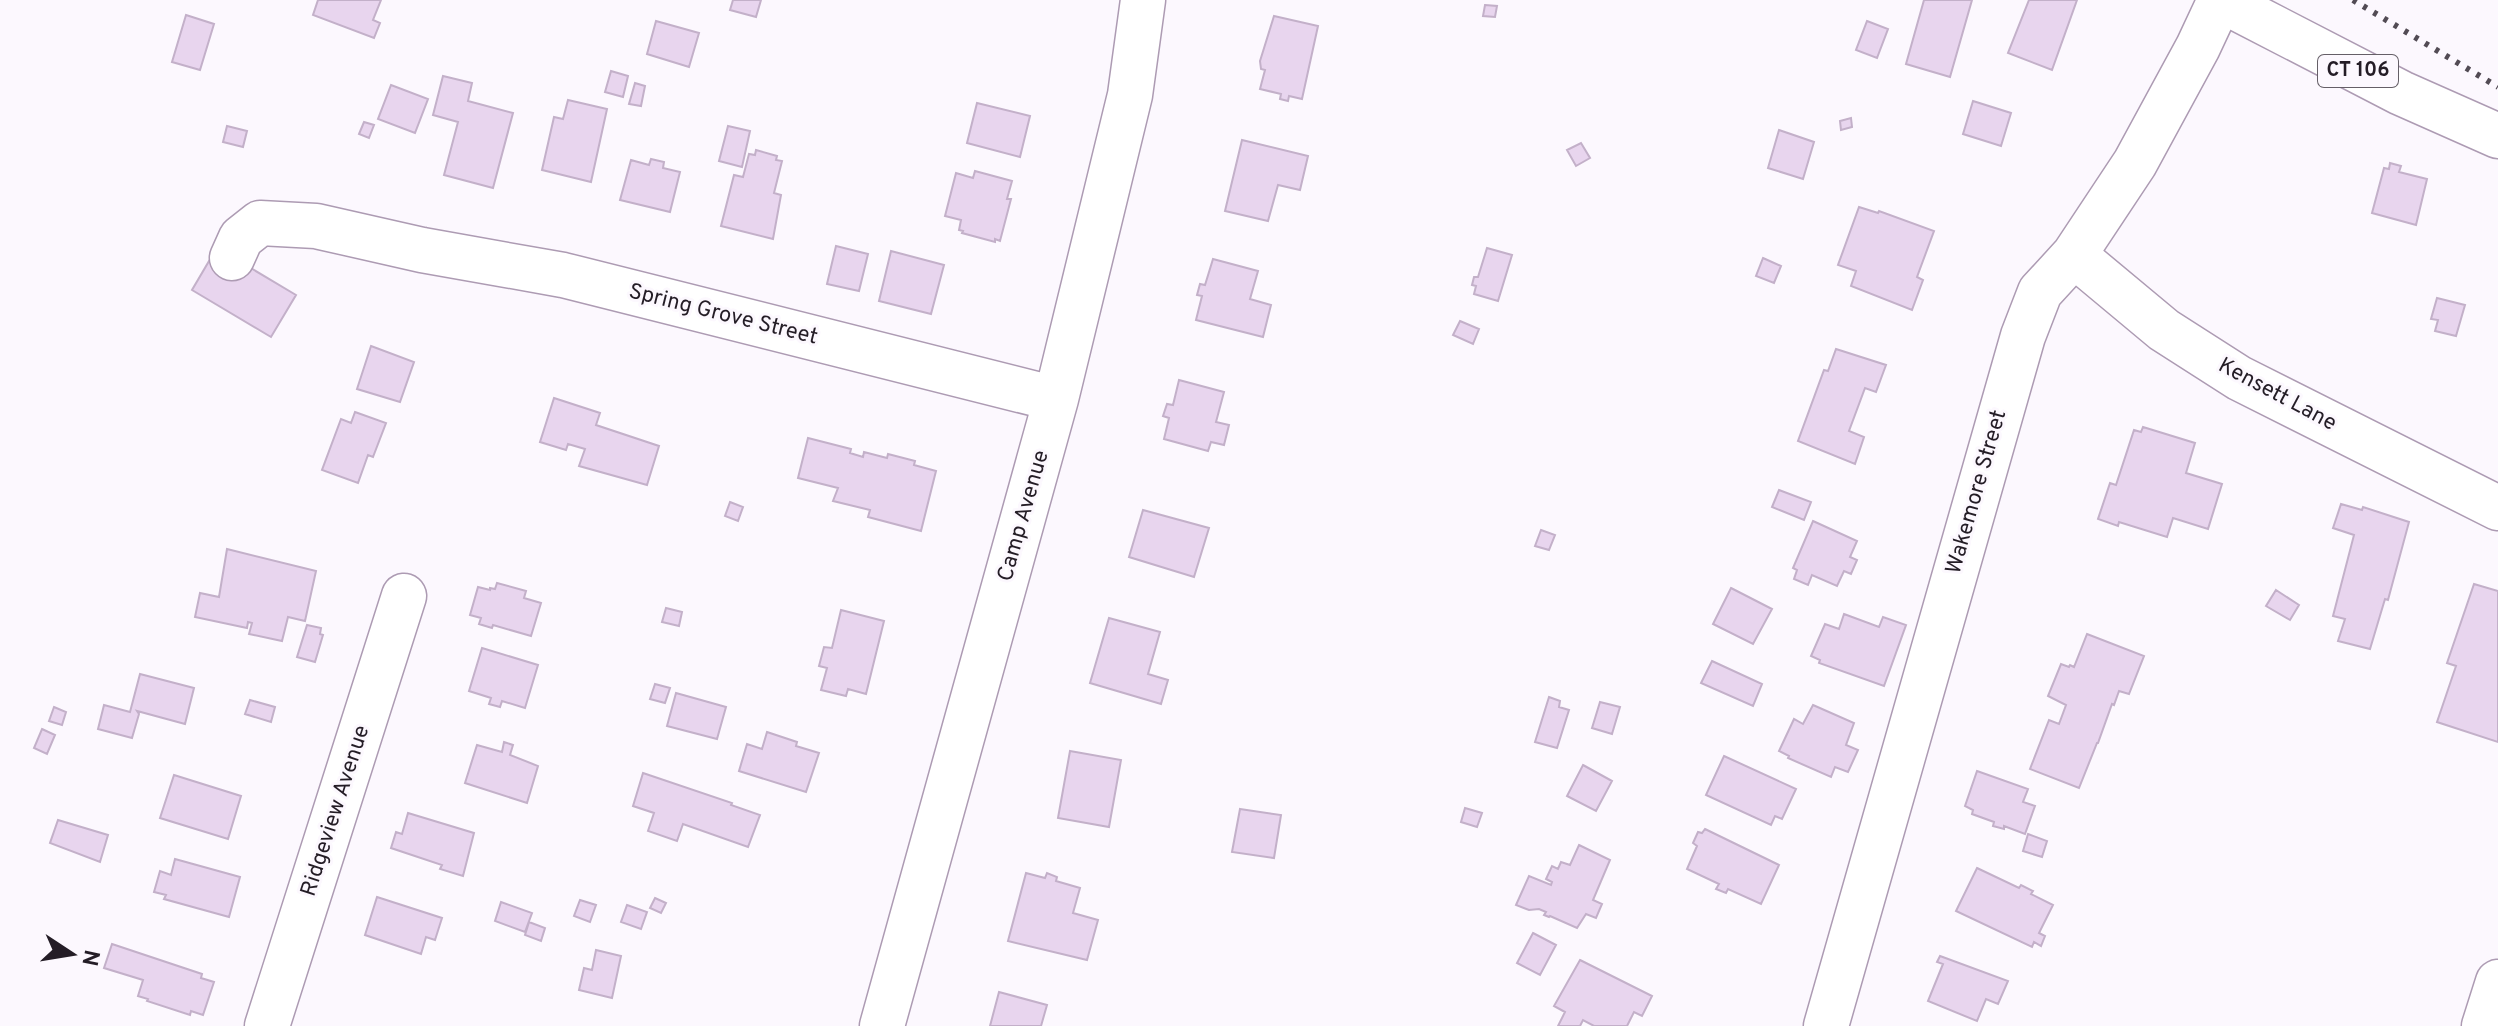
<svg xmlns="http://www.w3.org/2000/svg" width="2498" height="1026" font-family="Overpass,sans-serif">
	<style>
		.building { fill: #e8d5ee; stroke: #c3b0c9; stroke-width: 2 }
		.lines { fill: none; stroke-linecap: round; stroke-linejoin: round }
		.minor-casing { stroke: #ad9bb3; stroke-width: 47 }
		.major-casing { stroke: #ad9bb3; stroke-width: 47 }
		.minor { stroke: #fff; stroke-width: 44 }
		.major { stroke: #fff; stroke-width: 44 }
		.rail { stroke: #524b54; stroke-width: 6; stroke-dasharray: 4 8; stroke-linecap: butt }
		.labels { text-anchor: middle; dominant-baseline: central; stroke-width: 6; stroke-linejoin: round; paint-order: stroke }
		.shield { fill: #fcf8fe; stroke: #655f67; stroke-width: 2 }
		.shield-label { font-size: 20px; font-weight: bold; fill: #241d26 }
		.street-label { font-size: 22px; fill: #241d26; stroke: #fcf8fe }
	</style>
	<rect width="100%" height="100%" fill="#fcf8fe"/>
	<path class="building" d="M318,0H381L373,20L380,23L374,38L313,15Z
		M733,0H761L756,17L730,10Z
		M1924,0H1972L1950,77L1906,64Z
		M2029,0H2077L2052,70L2008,53Z
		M1485,5L1497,6L1495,17L1483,16Z
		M186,15L214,24L200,70L172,62Z
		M1274,16L1318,26L1302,99L1289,96L1288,101L1280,99L1281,94L1260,89L1265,70L1261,69L1260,61Z
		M656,21L699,33L689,67L647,54Z
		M1867,21L1888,29L1877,58L1856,50Z
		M611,71L628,76L623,97L605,92Z
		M443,76L472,83L468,101L513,113L493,188L444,175L458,122L433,115Z
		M635,83L645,86L641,106L629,104Z
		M391,85L428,99L415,133L378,119Z
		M568,100L607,109L591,182L542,170L554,117L563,119Z
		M1973,101L2011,113L2001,146L1963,134Z
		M977,103L1030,116L1020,157L967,143Z
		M1851,118L1852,127L1841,130L1840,121Z
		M364,122L374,125L369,138L359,134Z
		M227,126L247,131L243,147L223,142Z
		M728,126L750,131L742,167L719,161Z
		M1779,130L1814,142L1803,179L1768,168Z
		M1242,140L1308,156L1300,190L1278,185L1268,221L1225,211Z
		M1581,143L1590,158L1576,166L1567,150Z
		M756,150L777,156L776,160L782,161L774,193L781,195L773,239L721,226L734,175L743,177L749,154L755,155Z
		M651,159L664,162L663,168L680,172L670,212L620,200L631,160L649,165Z
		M2390,163L2401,166L2399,172L2427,179L2416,225L2372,213L2384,168L2389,169Z
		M975,171L1012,181L1007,199H1011L1000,241L995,239V242L962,233L963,231L959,230L961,220L945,216L956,173L973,178Z
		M1859,207L1878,213L1879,211L1934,231L1917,277L1923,280L1912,310L1851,286L1856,271L1838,265Z
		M836,246L868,254L859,291L827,284Z
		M1487,248L1512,255L1498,301L1474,294L1476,286L1472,285L1474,277H1478Z
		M891,251L944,265L931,314L879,301Z
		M212,256L249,267L296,295L271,337L192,290Z
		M1763,258L1781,266L1774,283L1756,276Z
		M1213,259L1258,271L1250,299L1271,305L1263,337L1196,320L1202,296L1197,295L1200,284L1205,285Z
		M2437,298L2465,305L2456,336L2435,331L2438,320L2431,319Z
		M1460,321L1479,329L1473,344L1453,335Z
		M371,346L414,362L400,402L357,389Z
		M1836,349L1886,365L1876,392L1865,388L1849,431L1864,437L1855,464L1798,441L1824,370L1828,371Z
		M1179,380L1224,392L1216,422L1229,425L1224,445L1211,442L1208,451L1164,439L1169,418L1163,416L1167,404L1173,405Z
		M554,398L600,413L596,425L659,446L647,485L579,466L585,449L568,444L566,450L540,442Z
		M355,412L386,423L373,457L368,455L358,483L322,470L341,419L351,423Z
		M2143,427L2195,443L2186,473L2222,484L2208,529L2173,518L2167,537L2119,522L2118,526L2098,519L2110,483L2116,485L2134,430L2141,432Z
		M808,438L851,449L850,453L863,457L864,452L887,458L888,454L915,461L914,465L936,471L921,531L868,517L870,510L833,501L838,488L798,478Z
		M1779,490L1811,502L1804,520L1772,507Z
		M730,502L743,507L738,521L725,516Z
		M2341,504L2362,510L2363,507L2409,522L2388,600L2385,599L2370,649L2338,641L2345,619L2333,616L2354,535L2333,528Z
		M1143,510L1209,528L1194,577L1129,557Z
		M1813,521L1857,541L1850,557L1857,560L1851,574L1844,571L1837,586L1812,575L1808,585L1794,579L1797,570L1793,568Z
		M1541,530L1555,535L1549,550L1535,546Z
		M227,549L316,571L305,621L288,617L282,641L249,634L252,623L248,622L247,628L195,617L200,593L219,597Z
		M497,583L526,591L524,598L541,603L531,636L493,625L492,628L479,624L481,618L470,615L478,587L490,590V588L495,589Z
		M2474,584L2498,591V742L2437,722L2456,666L2447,663Z
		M1731,588L1772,609L1753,644L1713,624Z
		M2276,590L2299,605L2290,620L2266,606Z
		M666,608L682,612L679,626L662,622Z
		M841,610L884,621L866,694L848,689L846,696L821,690L827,668L819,666L824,647L832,648Z
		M1844,614L1879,627L1883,617L1906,625L1884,686L1819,663L1820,660L1811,656L1825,624L1839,629Z
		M1109,618L1160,632L1148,674L1168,680L1161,704L1090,683Z
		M307,625L321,628L320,634L323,635L315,662L297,657Z
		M2087,634L2144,656L2129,694L2119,691L2114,705L2112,704L2098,743H2097L2079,788L2030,769L2049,720L2059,724L2066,705L2048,696L2061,664L2069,667L2070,665L2074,667Z
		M482,648L538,665L525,708L502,701L500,707L489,704L491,698L469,691Z
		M1712,661L1762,684L1753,706L1701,683Z
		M140,674L194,688L185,724L137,711L139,714L132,738L98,729L104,705L130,712Z
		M655,684L670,688L665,703L650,699Z
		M676,693L726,707L717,739L667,726Z
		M1549,697L1560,701L1559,707L1569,710L1557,748L1535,742Z
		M250,700L275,707L271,722L245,714Z
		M1600,702L1620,707L1612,734L1592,728Z
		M1813,705L1854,723L1846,745L1858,750L1848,772L1835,767L1831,777L1788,758L1789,756L1779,751L1794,719L1803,724Z
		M54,707L66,712L62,725L49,721Z
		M42,729L55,735L47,754L34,748Z
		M767,732L797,742L796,746L819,753L806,792L739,771L747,744L762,749Z
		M504,742L513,745L510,755L538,766L527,803L465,783L477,745L502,752Z
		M1070,751L1121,760L1109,827L1058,818Z
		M1724,756L1796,789L1782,819L1775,816L1771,825L1706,795Z
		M1583,765L1612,781L1596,811L1567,796Z
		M1977,771L2028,789L2023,802L2035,806L2025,834L2004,826V829L1993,826L1994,822L1972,814L1973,810L1965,806Z
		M643,773L732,803L731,805L760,815L748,847L683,824L677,841L648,831L654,813L633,806Z
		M174,775L241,796L228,839L160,818Z
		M1465,808L1482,813L1477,827L1461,822Z
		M1240,809L1281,815L1274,858L1232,852Z
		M408,813L474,833L463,876L440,869L442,865L391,848L396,832L402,834Z
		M58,820L108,835L100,862L50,843Z
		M1705,829L1779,865L1761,904L1728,889L1726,893L1716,889L1719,884L1687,869L1697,846L1693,843L1698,832L1702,833Z
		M2028,834L2047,841L2042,857L2023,851Z
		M1579,845L1610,860L1593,900L1602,904L1596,918L1586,914L1577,928L1550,916L1549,917L1544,915L1546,912L1539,909L1529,910L1516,905L1529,876L1551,885L1552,882L1546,879L1552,866L1558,869L1561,862L1570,865Z
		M175,859L240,877L229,917L164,899L166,895L154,892L160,871L171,875Z
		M1977,868L2019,888L2021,885L2033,891L2031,894L2053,905L2039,933L2045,936L2041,946L2034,942L2032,947L1956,911Z
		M1026,873L1045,878L1047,873L1057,877L1056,881L1080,888L1073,913L1098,920L1087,960L1008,941Z
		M377,897L442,918L435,940L426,937L421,954L365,935Z
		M655,898L666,903L661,913L650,908Z
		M580,900L596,905L590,922L574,916Z
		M501,902L532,913L525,932L495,921Z
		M627,905L647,912L641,929L621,922Z
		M529,922L545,928L541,941L525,935Z
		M1533,933L1556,945L1540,975L1517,963Z
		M112,944L202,974L201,978L214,982L203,1015L191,1011L190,1015L147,1001L148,999L138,996L143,980L104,968Z
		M596,950L621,956L612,998L579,990L584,968L592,970Z
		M1940,956L2008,981L1998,1004L1986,999L1977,1021L1928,1001L1943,964L1937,962Z
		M1580,960L1652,996L1642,1016L1634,1012L1627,1026H1594L1583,1020L1580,1026H1558L1565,1012L1554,1006Z
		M999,992L1047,1005L1041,1026H990Z"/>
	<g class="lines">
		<defs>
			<path id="minor" d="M2074,255L2164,330L2239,378L2498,508
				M232,258L241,238L260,223L316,226L422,250L563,275L1056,399
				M267,1026L404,596
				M882,1026L1056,399L1130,95L1143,0
				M1826,1026L2023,336L2040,292L2074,255L2135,163L2198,47L2220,0
				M2484,1026L2498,982"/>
			<path id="major" d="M2221,0L2401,93L2498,136"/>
		</defs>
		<use href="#minor" class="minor-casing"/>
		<use href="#major" class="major-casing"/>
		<use href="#minor" class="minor"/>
		<use href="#major" class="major"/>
		<path class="rail" d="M2353,0L2498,87"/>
	</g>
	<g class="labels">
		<rect class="shield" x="2318" y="55" width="80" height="32" rx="6"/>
		<g class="shield-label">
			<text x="2358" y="71">CT 106</text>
		</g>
		<g class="street-label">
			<text transform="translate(723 315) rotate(14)">Spring Grove Street</text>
			<text transform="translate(2277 395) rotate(28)">Kensett Lane</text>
			<text transform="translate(1977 492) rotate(-74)">Wakemore Street</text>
			<text transform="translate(1024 516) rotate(-74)">Camp Avenue</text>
			<text transform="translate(336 811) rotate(-72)">Ridgeview Avenue</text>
		</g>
	</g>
	<g transform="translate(72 954) rotate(102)" stroke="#fcf8fe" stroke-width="6" paint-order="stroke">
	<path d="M0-6L14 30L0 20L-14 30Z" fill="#241d26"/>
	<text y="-12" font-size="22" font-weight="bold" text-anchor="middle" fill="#241d26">N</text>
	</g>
</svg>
